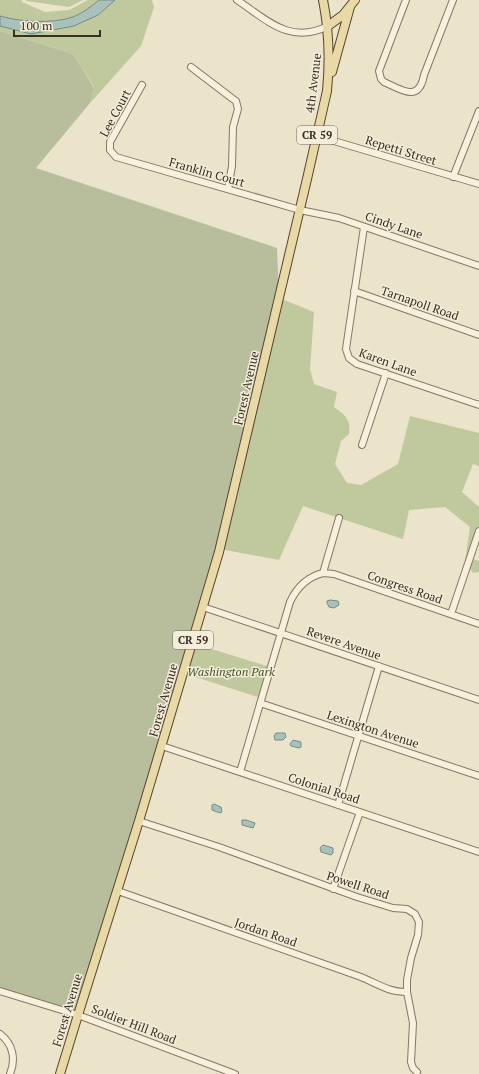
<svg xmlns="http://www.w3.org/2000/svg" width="479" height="1074" font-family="'PT Serif',serif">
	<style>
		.green { fill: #c0c89e }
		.cemetery { fill: #b8be9c }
		.water { fill: #aac0bb; stroke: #718e89 }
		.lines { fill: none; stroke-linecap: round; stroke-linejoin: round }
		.minor-casing { stroke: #867760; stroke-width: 8 }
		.major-casing { stroke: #544533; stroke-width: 10 }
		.minor { stroke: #f6f0dd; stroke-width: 6 }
		.major { stroke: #e9d9a6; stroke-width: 8 }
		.labels { text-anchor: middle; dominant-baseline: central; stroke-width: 3; stroke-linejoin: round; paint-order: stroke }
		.shield { fill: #f3edd9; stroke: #706759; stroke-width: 1 }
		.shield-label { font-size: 11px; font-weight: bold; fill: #382e22 }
		.street-label { font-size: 12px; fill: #382e22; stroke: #f3edd9 }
		.park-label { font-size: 12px; font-style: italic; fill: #45522a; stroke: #f3edd9 }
	</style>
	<rect width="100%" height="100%" fill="#ebe3ca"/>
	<path class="green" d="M0,0H22V2L45,12L69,10L88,0H152L154,7L141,46L90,103L94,87L73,54L0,31Z
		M26,0H83L69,7L26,1Z
		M279,298L314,312L310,369L314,384L337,392L334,407C345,415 351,419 349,434L341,441L335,464L347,483L361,485L398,464L410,416L479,433V466L473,464L462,492L479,507V531L470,558L479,561V572L473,573L465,561L470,527L445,507L409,510L403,539L303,506L279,560L220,549Z
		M192,643L270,667L261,698L183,673Z"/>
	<path class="cemetery" d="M0,31L73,54L94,88L90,103L36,168L277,248L279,298L225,529L78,1015L0,991Z"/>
	<path class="water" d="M99,0H115L98,15L74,26L31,34L0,26V16C21,22 52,24 73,17C83,13 92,6 99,0Z
		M330,600L338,601L339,605L334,608L329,607L327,603V601Z
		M276,733H285L286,737L283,740H275L274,736Z
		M293,740L301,742V747L299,748L291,746L290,744Z
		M214,804L221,807L222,812L220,813L212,810V805Z
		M242,820H246L255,823L253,828L242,825Z
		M323,845L333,848V853L331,855L321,852L320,848Z"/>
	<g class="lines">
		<defs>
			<path id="minor" d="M237,0C267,20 290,45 328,26
				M406,0L379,71L381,79L384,82C402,90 419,103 424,75L453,0
				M191,67L233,99L236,101L238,109L233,127L232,166L228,189
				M142,85L110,142V150L116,157L300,210L339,218L479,266
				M317,136L479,184
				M453,177L479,111
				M364,227L346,349L349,358L357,364L479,405
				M354,291L479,335
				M362,445L386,373
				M323,573L334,574L479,624
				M203,607L479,700
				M451,614L479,531
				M260,703L479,776
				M162,746L479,852
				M240,772L290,602C297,587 307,577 323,573L339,518
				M338,805L379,666
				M139,821L219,847L357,897L393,908L407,909L415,914L419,922L418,935L411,958L407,980V992L413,1023L411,1062L413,1068L417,1072
				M333,889L360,812
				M118,891L361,977C376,983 390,993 407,992
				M0,991L78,1015L235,1074
				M0,1034C13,1044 16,1059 10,1074"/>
			<path id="major" d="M328,26L343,15L355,0
				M332,72L350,7
				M60,1074L78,1015L139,821L219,552L307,179L327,91C330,60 329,30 323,0"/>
		</defs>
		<use href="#minor" class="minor-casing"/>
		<use href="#major" class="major-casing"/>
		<use href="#minor" class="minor"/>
		<use href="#major" class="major"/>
	</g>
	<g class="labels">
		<g class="shield">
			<rect x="297" y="126" width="40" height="18" rx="3"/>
			<rect x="173" y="631" width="40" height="18" rx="3"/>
		</g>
		<g class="shield-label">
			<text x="317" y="135">CR 59</text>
			<text x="193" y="640">CR 59</text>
		</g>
		<g class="street-label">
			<text transform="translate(313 83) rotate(-83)">4th Avenue</text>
			<text transform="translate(115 113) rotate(-62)">Lee Court</text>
			<text transform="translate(401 150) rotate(17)">Repetti Street</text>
			<text transform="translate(207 172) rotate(16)">Franklin Court</text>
			<text transform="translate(394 225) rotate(19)">Cindy Lane</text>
			<text transform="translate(420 303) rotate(19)">Tarnapoll Road</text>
			<text transform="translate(388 362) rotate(20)">Karen Lane</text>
			<text transform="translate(246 388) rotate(-77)">Forest Avenue</text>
			<text transform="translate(405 587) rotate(19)">Congress Road</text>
			<text transform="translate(344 643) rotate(19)">Revere Avenue</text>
			<text transform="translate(163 700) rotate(-74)">Forest Avenue</text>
			<text transform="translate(373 729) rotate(18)">Lexington Avenue</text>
			<text transform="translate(324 788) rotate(18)">Colonial Road</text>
			<text transform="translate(358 885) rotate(18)">Powell Road</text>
			<text transform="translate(266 932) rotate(19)">Jordan Road</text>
			<text transform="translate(67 1010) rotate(-73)">Forest Avenue</text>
			<text transform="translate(134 1024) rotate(21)">Soldier Hill Road</text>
		</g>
		<g class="park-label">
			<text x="231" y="671">Washington Park</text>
		</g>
	</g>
	<path d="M14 30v6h86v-6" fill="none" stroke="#382e22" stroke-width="2"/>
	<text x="20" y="30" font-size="12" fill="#382e22" stroke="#f3edd9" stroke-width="3" paint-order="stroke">100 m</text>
</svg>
